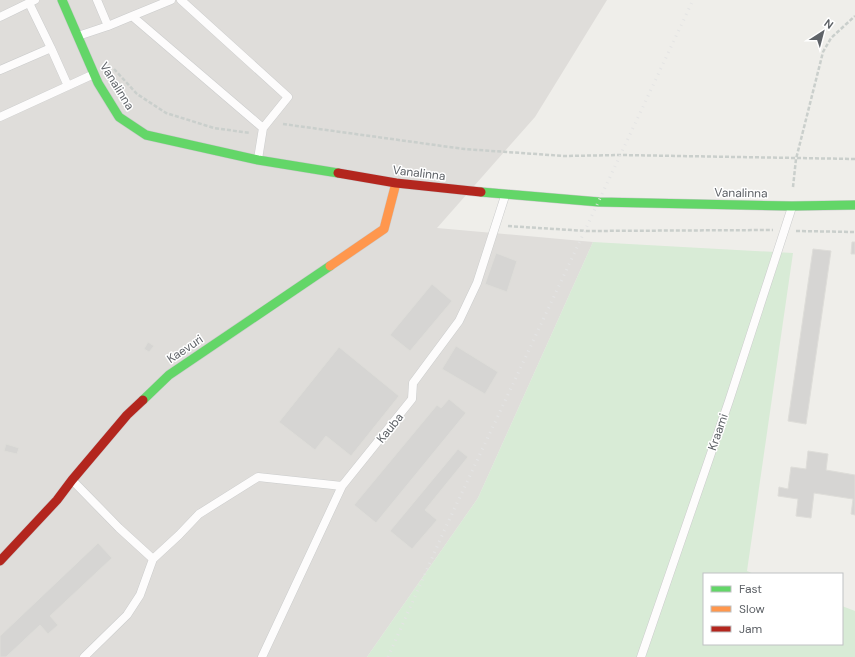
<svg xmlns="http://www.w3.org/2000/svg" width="855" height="657" font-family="'DM Sans',sans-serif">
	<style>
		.industrial { fill: #dfddda }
		.green { fill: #d8ebd6 }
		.building { fill: #d6d5d3; stroke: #deddd9 }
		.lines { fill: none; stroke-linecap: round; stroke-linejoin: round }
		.lane-casing { stroke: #cbcccc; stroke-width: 9 }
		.fast-casing { stroke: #cacacb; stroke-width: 10 }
		.slow-casing { stroke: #cacacb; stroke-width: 10 }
		.jam-casing { stroke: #cacacb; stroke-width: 10 }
		.path { stroke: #cacfcc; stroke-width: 2.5; stroke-dasharray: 4 2; stroke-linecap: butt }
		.lane { stroke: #fdfcfc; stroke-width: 8 }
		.fast { stroke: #63d668; stroke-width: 9 }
		.slow { stroke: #ff974d; stroke-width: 9 }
		.jam { stroke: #b3261e; stroke-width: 9 }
		.rail { stroke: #e4e4e4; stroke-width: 3; stroke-dasharray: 1 5; stroke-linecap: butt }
		.labels { text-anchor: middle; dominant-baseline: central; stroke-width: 3; stroke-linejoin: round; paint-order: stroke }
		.street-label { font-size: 12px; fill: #5f6368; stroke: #fff }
	</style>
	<rect width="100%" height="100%" fill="#efeeea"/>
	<path class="industrial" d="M0,0H607L535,117L437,228L593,242L478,498L367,657H0Z"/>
	<path class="green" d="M593,242L793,253L747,571L754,574H704V644H842V606L855,611V657H367L478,498Z"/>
	<path class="building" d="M852,242H855V254H851Z
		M813,249L831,251L806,424L788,421Z
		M496,253L517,261L507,292L485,284Z
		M432,284L452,301L410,351L390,335Z
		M148,342L154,346L149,352L144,349Z
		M456,346L498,372L485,394L442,369Z
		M339,347L399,396L351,456L326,436L315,450L279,422Z
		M449,399L466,413L376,523L354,505L437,405L441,408Z
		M6,444L19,448L17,454L4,451Z
		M458,449L468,457L425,510L437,520L412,549L390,531Z
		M808,451L828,454L826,470L855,475V515L851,514L853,499L814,493L811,518L796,516L798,499L778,496L779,487L788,489L791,467L806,469Z
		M98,543L112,558L50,616L58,625L48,634L40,625L6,657H0V636Z"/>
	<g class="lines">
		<defs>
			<path id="lane" d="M97,0L108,26L132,16
				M171,0L132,16L263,128
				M181,0L288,97L263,128L258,159
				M0,17L35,0
				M78,36L108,26
				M51,48L68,86
				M0,70L51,48L29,3
				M0,117L94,74
				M73,481L119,528L153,559L179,535L199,514L258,477L342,486
				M84,657L127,615L140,595L153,559
				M262,657L342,486L412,399L413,383L459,321L477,283L505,196
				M641,657L729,401L792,207"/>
			<path id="fast" d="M62,0L98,83L119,117L146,135L258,160L338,173
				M481,192L599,202L792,206L855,205
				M143,400L169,375L330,266"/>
			<path id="slow" d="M330,266L384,229L396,183"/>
			<path id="jam" d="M338,173L396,183L481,192
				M0,561L57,500L72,480L127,415L143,400"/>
		</defs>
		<use href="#lane" class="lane-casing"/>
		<use href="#fast" class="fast-casing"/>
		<use href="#slow" class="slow-casing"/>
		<use href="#jam" class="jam-casing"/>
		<path class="path" d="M114,69L137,94L166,113L214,128L250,133
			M283,124L464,149L564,156L621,155L855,159
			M793,187L796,159L823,52L831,38L855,16
			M508,226L586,231L773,230
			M796,231L855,232"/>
		<use href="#lane" class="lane"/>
		<use href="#fast" class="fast"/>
		<use href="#slow" class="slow"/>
		<use href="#jam" class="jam"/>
		<path class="rail" d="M388,657L444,531L693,0"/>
	</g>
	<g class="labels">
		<g class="street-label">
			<text transform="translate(117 86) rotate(58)">Vanalinna</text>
			<text transform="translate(419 173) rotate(7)">Vanalinna</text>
			<text transform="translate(741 193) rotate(1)">Vanalinna</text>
			<text transform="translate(185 349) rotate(-34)">Kaevuri</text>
			<text transform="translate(390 428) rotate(-51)">Kauba</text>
			<text transform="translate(718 432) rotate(-71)">Kraami</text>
		</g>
	</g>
	<rect x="703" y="573" width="140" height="72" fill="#ffffff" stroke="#bfc1c3"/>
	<rect x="711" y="586" width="20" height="6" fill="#63d668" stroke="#bfc1c3"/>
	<text x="739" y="593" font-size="12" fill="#5f6368">Fast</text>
	<rect x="711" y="606" width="20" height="6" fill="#ff974d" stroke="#bfc1c3"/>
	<text x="739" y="613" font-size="12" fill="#5f6368">Slow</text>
	<rect x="711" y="626" width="20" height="6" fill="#b3261e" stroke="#bfc1c3"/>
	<text x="739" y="633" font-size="12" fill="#5f6368">Jam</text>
	<g transform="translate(823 32) rotate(36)" stroke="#ffffff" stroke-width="3" paint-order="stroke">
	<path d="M0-3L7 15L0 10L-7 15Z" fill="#5f6368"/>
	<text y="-6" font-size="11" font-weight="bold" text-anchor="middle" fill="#5f6368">N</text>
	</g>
</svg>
